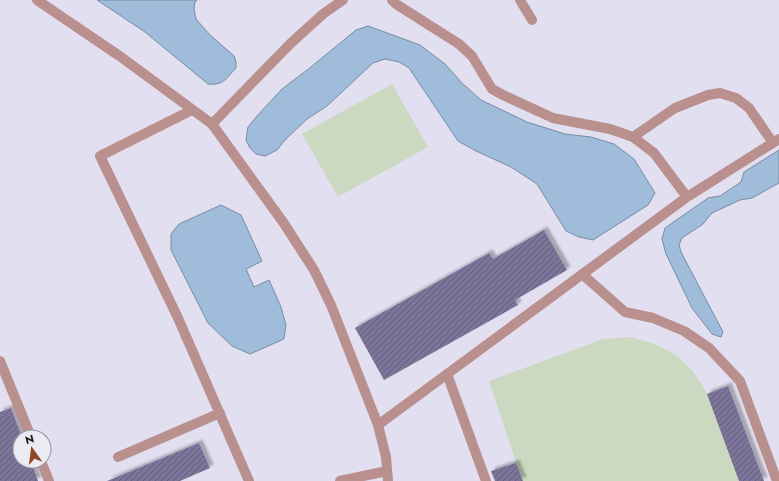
<svg xmlns="http://www.w3.org/2000/svg" width="779" height="481" font-family="Jost,sans-serif">
	<style>
		.built { fill: #e1dff0; fill-rule: evenodd }
		.green { fill: #cbd9c1 }
		.water { fill: #a0bcdb; stroke: #788ca2 }
		.building { fill: url(#building-hatch); filter: url(#shadow) }
		.lines { fill: none; stroke-linecap: round; stroke-linejoin: round }
		.minor { stroke: #ba908f; stroke-width: 10 }
	</style>
	<defs>
		<pattern id="building-hatch" width="6" height="6" patternUnits="userSpaceOnUse"><rect width="6" height="6" fill="#7b7599"/><path d="M-1 1l2-2M0 6l6-6M5 7l2-2" fill="none" stroke="#645f7c"/></pattern>
		<filter id="shadow"><feDropShadow dx="3.5" dy="-3.5" stdDeviation="1" flood-color="#0004"/></filter>
	</defs>
	<rect width="100%" height="100%" fill="#ecebf4"/>
	<path class="built" d="M0,0H779V481H0ZM20,437H44V461H20Z"/>
	<path class="green" d="M392,84L428,147L338,197L302,134Z
		M631,337L655,344L676,355L692,370L707,393L728,386L764,481H495L491,471L516,462L489,381L603,339Z"/>
	<path class="water" d="M97,0H197L195,2L194,9L196,19L209,34L234,56L236,62V68C226,78 224,86 208,84L145,32Z
		M368,26L420,45L445,64L462,83L481,100L527,122L565,134L591,137L614,144L634,159L655,193L648,205L593,240L579,237L566,231L537,184L511,167L476,151L458,141L409,68L399,62L385,59L373,63L327,106L307,119L285,140L277,150L265,156L256,154L250,148L246,140L248,127L257,116L282,89L311,67L356,30Z
		M779,150V183L752,198L740,200L712,213L703,224L682,238L679,245L681,252L723,332L721,337L712,334L692,308L666,254L662,239L665,228L708,198L720,196L741,182L744,172Z
		M221,205L241,215L262,261L246,269L254,287L269,280L281,307L286,325L284,339L250,354L232,346L208,323L171,250V234L179,224Z"/>
	<path class="building" d="M544,230L567,270L515,300L518,305L384,380L355,328L489,253L493,259Z
		M728,386L764,481H739L707,394Z
		M11,408L22,437H20V461H31L38,481H0V412Z
		M199,443L210,468L180,481H107Z
		M516,463L523,481H495L491,471Z"/>
	<g class="lines">
		<path class="minor" d="M37,0L121,57L212,124L283,222L314,270L331,305L378,425L386,457L388,481
			M392,0L396,4L459,44L472,56L492,89L505,96L553,118L610,129L633,137L654,153L687,197
			M520,0L532,20
			M192,110L100,156L178,318L249,481
			M212,124L290,44L323,14L343,0
			M633,137L675,108L708,95L720,93L736,98L749,108L773,143
			M582,274L625,312L653,318L684,331L709,348L740,381L777,481
			M0,361L31,437
			M447,374L486,481
			M378,425L687,197L779,139
			M118,457L220,413
			M41,461L49,481
			M340,481L387,471"/>
	</g>
	<g transform="translate(32 449) rotate(346)"><circle r="19" fill="#ecebf4" stroke="#98989e"/>
	<path d="M0-3L7 15L0 10L-7 15Z" fill="#8e4822"/>
	<text y="-6" font-size="11" font-weight="bold" text-anchor="middle" fill="#1b1b1e">N</text>
	</g>
</svg>
